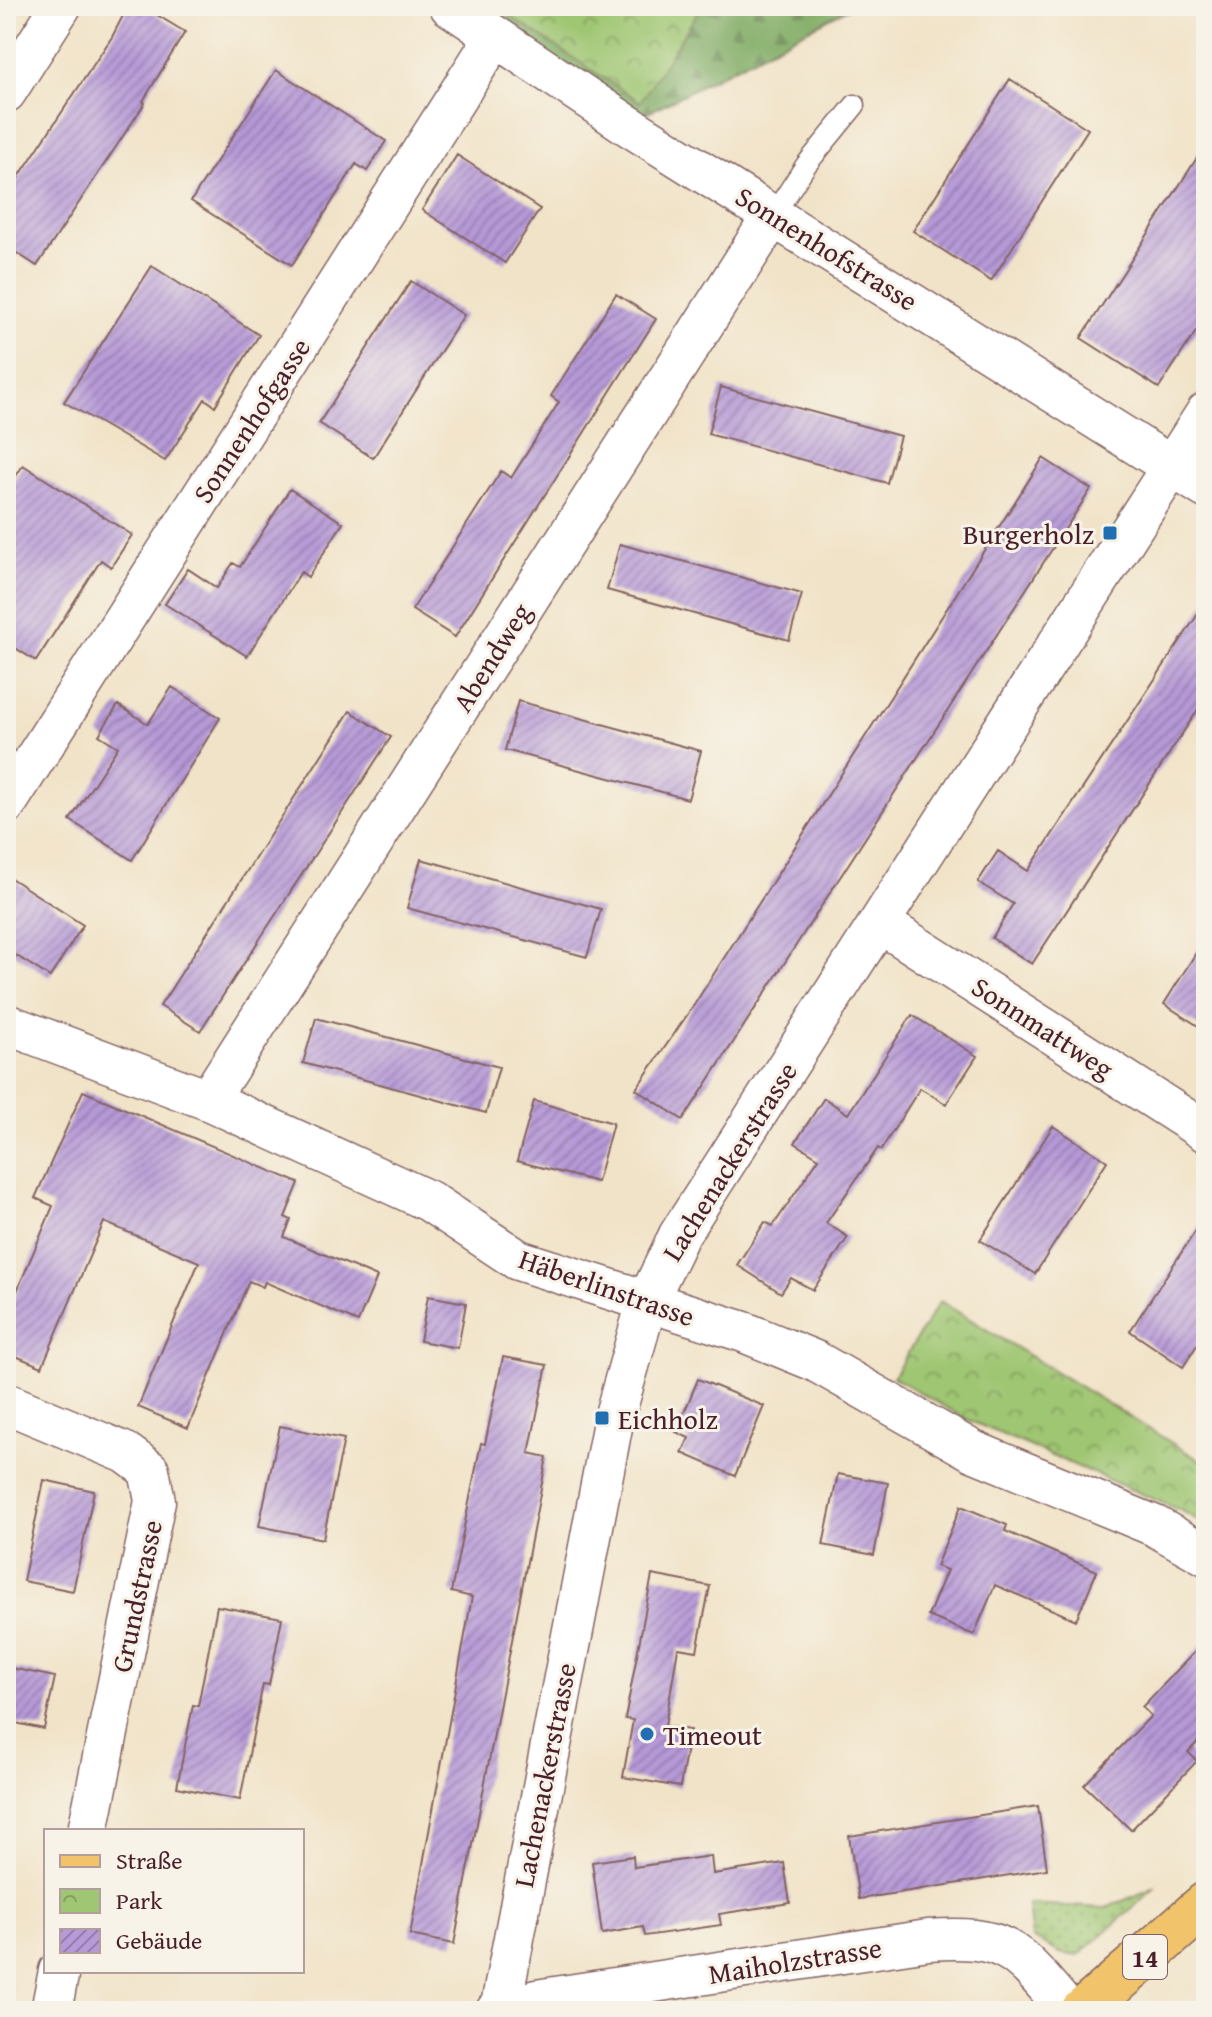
<svg xmlns="http://www.w3.org/2000/svg" width="1212" height="2017" font-family="'Gentium Book Plus',serif">
	<style>
		.grass { fill: url(#grass-dots); stroke: #74724e; stroke-width: 2 }
		.forest { fill: url(#forest-firs); stroke: #646548; stroke-width: 2 }
		.park { fill: url(#park-crowns); stroke: #74724e; stroke-width: 2 }
		.building { fill: url(#building-hatch) }
		.lines { fill: none; stroke-linecap: round; stroke-linejoin: round }
		.lane-casing { stroke: #846462; stroke-width: 23 }
		.street-casing { stroke: #846462; stroke-width: 43 }
		.primary-casing { stroke: #846462; stroke-width: 47 }
		.lane { stroke: #fff; stroke-width: 20 }
		.street { stroke: #fff; stroke-width: 40 }
		.primary { stroke: #f1c36a; stroke-width: 44 }
		.poi-dot { fill: #1f6fb2; stroke: #f7f3e8; stroke-width: 3 }
		.labels { text-anchor: middle; dominant-baseline: central; stroke-width: 6; stroke-linejoin: round; paint-order: stroke }
		.shield { fill: #f7f3e8; stroke: #7e5f64; stroke-width: 2 }
		.shield-label { font-size: 26px; font-weight: bold; fill: #4a1f2b }
		.street-label { font-size: 28px; fill: #4a1f2b; stroke: #f7f3e8 }
		.poi-label { font-size: 28px; fill: #4a1f2b; stroke: #f7f3e8; text-anchor: start }
	</style>
	<defs>
		<pattern id="grass-dots" width="8" height="8" patternUnits="userSpaceOnUse" patternTransform="scale(2)"><rect width="8" height="8" fill="#9fc672"/><path d="M2 2h.1M6 6h.1" fill="none" stroke="#84a05e" stroke-width="1.8" stroke-linecap="round"/></pattern>
		<pattern id="forest-firs" width="22" height="20" patternUnits="userSpaceOnUse" patternTransform="scale(2)"><rect width="22" height="20" fill="#7fab64"/><path d="M5 1l3.5 6h-7zM16 11l3.5 6h-7z" fill="#6a8b53"/></pattern>
		<pattern id="park-crowns" width="20" height="18" patternUnits="userSpaceOnUse" patternTransform="scale(2)"><rect width="20" height="18" fill="#9fc672"/><path d="M2 6a3 3 0 1 1 6 0M12 15a3 3 0 1 1 6 0" fill="none" stroke="#84a05e"/></pattern>
		<pattern id="building-hatch" width="6" height="6" patternUnits="userSpaceOnUse" patternTransform="scale(2)"><rect width="6" height="6" fill="#b699d7"/><path d="M-1 1l2-2M0 6l6-6M5 7l2-2" fill="none" stroke="#967caf"/></pattern>
	</defs>
	<rect width="100%" height="100%" fill="#f7f3e8"/>
	<filter id="ink" filterUnits="userSpaceOnUse"><feTurbulence type="fractalNoise" baseFrequency=".0125" numOctaves="2"/><feDisplacementMap in="SourceGraphic" scale="16" xChannelSelector="R" yChannelSelector="G"/><feConvolveMatrix kernelMatrix="1 2 1 2 8 2 1 2 1" color-interpolation-filters="sRGB"/></filter>
	<filter id="wash" filterUnits="userSpaceOnUse"><feTurbulence type="fractalNoise" baseFrequency=".006" numOctaves="4" result="noise"/><feDisplacementMap in="SourceGraphic" scale="32" xChannelSelector="R" yChannelSelector="G"/><feGaussianBlur stdDeviation="1.8" result="paint"/><feColorMatrix in="noise" values="0 0 0 0 0 0 0 0 0 0 0 0 0 0 0 0 0 1.4 0 .05"/><feComposite in="paint" operator="in"/></filter>
	<g filter="url(#wash)">
		<rect width="100%" height="100%" fill="#f1e3c8"/>
		<path class="grass" d="M1156,1887L1078,1956L1060,1953L1032,1938L1028,1904L1106,1908Z"/>
		<path class="forest" d="M451,6H853L626,124Z"/>
		<path class="park" d="M495,6H702L640,102Z
			M940,1301L1206,1464V1526L1184,1512L966,1419L893,1377Z"/>
		<g id="blocks">
			<path class="building" d="M128,6H142L185,32L143,101L145,103L37,266L6,246V196L112,37Z
				M276,70L386,141L367,171L356,164L292,265L191,201Z
				M1010,79L1088,129L991,281L913,231Z
				M1206,144V316L1159,388L1081,338Z
				M457,155L540,209L505,263L422,210Z
				M152,266L259,335L215,406L205,399L165,461L64,402Z
				M411,281L464,315L373,458L319,423Z
				M616,294L656,319L455,637L412,610L501,471L511,478L559,402L551,396Z
				M721,387L900,436L887,483L708,434Z
				M1043,458L1091,489L683,1120L636,1089L694,1005Z
				M23,465L132,535L111,567L101,560L36,661L6,642V492Z
				M290,489L343,523L308,577L301,572L247,656L165,604L188,569L217,588L233,563L240,567Z
				M620,544L802,594L789,640L607,590Z
				M1206,602V697L1032,964L992,938L1013,904L978,882L998,851L1028,871Z
				M172,687L220,718L132,860L70,820L118,747L99,735L118,705L148,724Z
				M518,701L701,751L688,799L505,750Z
				M350,711L391,737L200,1031L160,1006Z
				M421,859L601,909L587,957L407,908Z
				M6,875L83,925L50,977L6,949Z
				M1206,937V1031L1164,1004Z
				M912,1015L977,1056L946,1104L920,1088L881,1150L878,1148L826,1223L848,1237L813,1290L791,1278L781,1293L737,1265L765,1222L773,1226L819,1158L795,1143L824,1098L848,1114Z
				M316,1018L499,1067L486,1113L303,1063Z
				M83,1091L299,1183L285,1217L291,1220L284,1237L377,1277L358,1322L265,1282L263,1287L249,1281L188,1428L138,1407L199,1262L104,1222L42,1367L6,1352V1317L53,1206L35,1198Z
				M534,1101L613,1123L597,1182L517,1161Z
				M1053,1126L1107,1161L1035,1274L980,1240Z
				M1206,1215V1331L1183,1367L1130,1331Z
				M428,1296L466,1303L458,1348L420,1341Z
				M503,1357L547,1365L529,1453L547,1457L454,1944L410,1935L472,1597L451,1592L481,1443L485,1444Z
				M698,1379L764,1406L735,1476L682,1453L689,1438L676,1432Z
				M280,1426L344,1439L323,1539L259,1526Z
				M838,1474L888,1483L874,1555L823,1545Z
				M44,1480L94,1491L73,1591L23,1581Z
				M961,1506L1007,1525L1005,1531L1097,1571L1076,1620L995,1585L974,1635L928,1616L947,1570L936,1566Z
				M652,1575L710,1586L697,1651L678,1648L665,1726L690,1730L680,1787L623,1777L633,1720L625,1719Z
				M217,1606L282,1618L269,1685L263,1684L240,1800L177,1787L193,1705L198,1706Z
				M1206,1640V1733L1188,1752L1197,1761L1131,1830L1084,1785L1151,1716L1142,1707Z
				M6,1667L55,1677L44,1729L6,1721Z
				M1038,1806L1047,1869L859,1899L849,1836Z
				M633,1856L634,1867L711,1856L713,1874L784,1863L790,1903L719,1914L721,1925L645,1936L643,1927L602,1934L592,1862Z"/>
		</g>
	</g>
	<g filter="url(#ink)">
		<use href="#blocks" fill-opacity="0" stroke="#846462" stroke-width="2"/>
		<g class="lines">
			<defs>
				<path id="lane" d="M774,214L806,165L855,105"/>
				<path id="street" d="M450,6L626,124L1206,488
					M6,92L61,6
					M6,804L495,37
					M880,923L1206,1132
					M6,1024L208,1100L429,1201L518,1260L744,1332L815,1361L973,1451L1155,1526L1206,1555
					M208,1100L774,214
					M6,1403L126,1453L149,1470L155,1501L88,1831
					M51,2011L59,1971
					M496,2011L536,2000L928,1940C1009,1934 1018,1952 1068,2011
					M500,2011L613,1422L647,1302L679,1235L1206,413"/>
				<path id="primary" d="M1083,2011L1206,1904"/>
			</defs>
			<use href="#lane" class="lane-casing"/>
			<use href="#street" class="street-casing"/>
			<use href="#primary" class="primary-casing"/>
			<use href="#lane" class="lane"/>
			<use href="#street" class="street"/>
			<use href="#primary" class="primary"/>
		</g>
	</g>
	<g class="poi-dot">
		<rect x="1102" y="525" width="16" height="16" rx="4"/>
		<rect x="594" y="1410" width="16" height="16" rx="4"/>
		<circle cx="647" cy="1734" r="8"/>
	</g>
	<g class="labels">
		<rect class="shield" x="1123" y="1935" width="44" height="44" rx="6"/>
		<g class="shield-label">
			<text x="1145" y="1957">14</text>
		</g>
		<g class="street-label">
			<text transform="translate(827 248) rotate(32)">Sonnenhofstrasse</text>
			<text transform="translate(251 420) rotate(-57)">Sonnenhofgasse</text>
			<text transform="translate(491 657) rotate(-58)">Abendweg</text>
			<text transform="translate(1043 1027) rotate(33)">Sonnmattweg</text>
			<text transform="translate(729 1161) rotate(-58)">Lachenackerstrasse</text>
			<text transform="translate(607 1287) rotate(19)">Häberlinstrasse</text>
			<text transform="translate(136 1596) rotate(-78)">Grundstrasse</text>
			<text transform="translate(544 1775) rotate(-79)">Lachenackerstrasse</text>
			<text transform="translate(795 1960) rotate(-9)">Maiholzstrasse</text>
		</g>
		<g class="poi-label">
			<text x="1094" y="533" text-anchor="end">Burgerholz</text>
			<text x="618" y="1418">Eichholz</text>
			<text x="663" y="1734">Timeout</text>
		</g>
	</g>
	<rect width="1212" height="2017" fill="none" stroke="#f7f3e8" stroke-width="32"/>
	<rect x="44" y="1829" width="260" height="144" fill="#f7f3e8" stroke="#b29e9c" stroke-width="2"/>
	<rect x="60" y="1855" width="40" height="12" fill="#f1c36a" stroke="#b29e9c" stroke-width="2"/>
	<text x="116" y="1869" font-size="24" fill="#4a1f2b">Straße</text>
	<rect x="60" y="1889" width="40" height="24" fill="url(#park-crowns)" stroke="#b29e9c" stroke-width="2"/>
	<text x="116" y="1909" font-size="24" fill="#4a1f2b">Park</text>
	<rect x="60" y="1929" width="40" height="24" fill="url(#building-hatch)" stroke="#b29e9c" stroke-width="2"/>
	<text x="116" y="1949" font-size="24" fill="#4a1f2b">Gebäude</text>
</svg>
